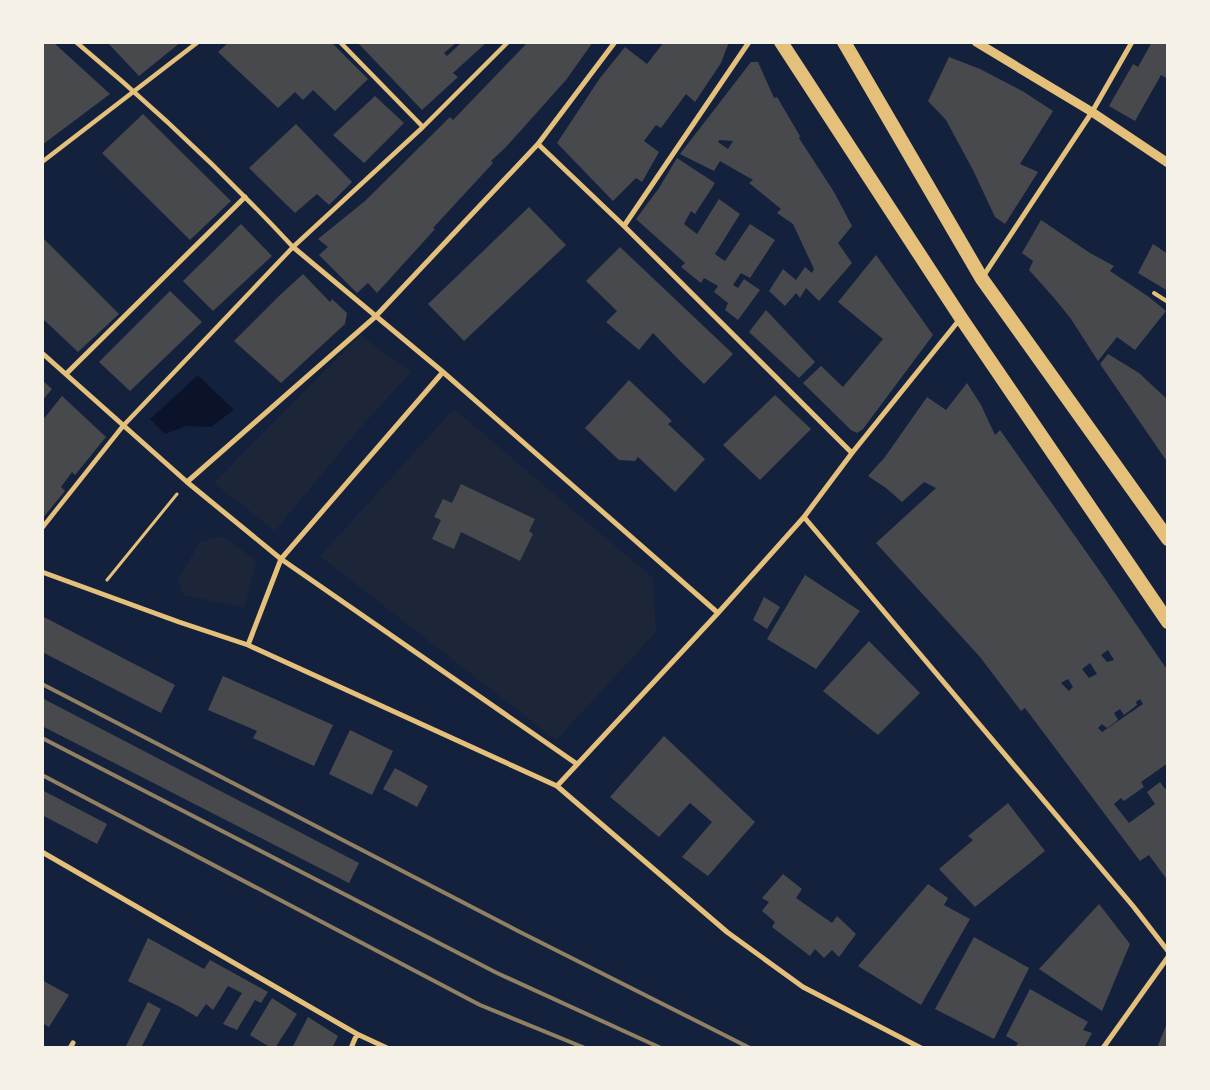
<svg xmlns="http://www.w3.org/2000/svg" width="1210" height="1090" font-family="Roboto,sans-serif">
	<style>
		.green { fill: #1d2539 }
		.water { fill: #0b132b }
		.building { fill: #48494c; fill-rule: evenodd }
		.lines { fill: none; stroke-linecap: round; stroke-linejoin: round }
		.path { stroke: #e5c07b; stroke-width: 3 }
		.service { stroke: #e5c07b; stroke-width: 4 }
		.pedestrian { stroke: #e5c07b; stroke-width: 4.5 }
		.minor { stroke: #e5c07b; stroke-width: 5 }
		.tertiary { stroke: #e5c07b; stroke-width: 9 }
		.trunk { stroke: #e5c07b; stroke-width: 14 }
		.rail { stroke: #918062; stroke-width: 4 }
	</style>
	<rect width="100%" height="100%" fill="#14213d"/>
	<path class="green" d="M360,335L411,372L361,427L275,531L214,483Z
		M454,409L653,578L656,632L556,740L320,556Z
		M221,536L256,560L244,608L183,595L178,579L200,542Z"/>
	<path class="water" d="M198,375L234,410L211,427L186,426L165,434L150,419Z"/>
	<path class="building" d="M42,42H53L110,94L42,145Z
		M107,42H181L139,76Z
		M229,42H331L368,79L335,111L313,90L303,100L295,92L278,108L218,52Z
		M357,42H457L444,53L447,56L462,42H487L453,73L458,77L422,110Z
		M528,42H593L566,80L505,148L491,161L493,163L433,228L435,229L377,293L368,283L357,293L319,255L328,247L318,239L365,201L450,117L453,120Z
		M664,42H729L721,63L695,102L686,94L661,128L656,125L644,141L659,152L642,182L636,178L613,201L557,143L600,78L625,47L647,64Z
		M1152,42L1168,43V79L1161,75L1135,121L1109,106L1133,64L1138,67Z
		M949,57L980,69L1024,92L1053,111L1020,164L1038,172L1005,224L995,217L973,170L946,120L928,101Z
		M751,62H758L774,98L777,97L800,136L799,138L834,192L852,226L838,243L852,263L819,301L806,288L800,298L796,293L785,306L769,291L783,269L796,280L805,267L812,273L814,269L793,224L777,213L781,209L749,183L753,180L720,161L714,171L680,154ZM719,140L733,141L728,149L718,142Z
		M375,96L404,123L364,163L333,135Z
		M143,114L231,201L190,240L102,153Z
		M296,124L352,182L329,205L317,194L295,213L249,168Z
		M677,158L715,183L695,214L691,211L684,224L697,234L719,199L740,214L715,254L709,250L725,261L750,224L775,240L750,278L741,273L733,285L738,288L744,279L760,290L738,320L725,310L728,303L714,292L718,286L704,278L701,283L681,267L685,263L636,219L659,188Z
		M529,207L566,245L464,341L428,304Z
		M1041,220L1090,253L1114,266L1110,271L1149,297L1166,311L1135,350L1117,337L1098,361L1071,319L1055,299L1029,270L1033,261L1022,253Z
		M241,224L272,256L213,311L183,281Z
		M42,237L119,314L78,352L42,318Z
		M1153,244L1168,254V291L1138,273Z
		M620,247L733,354L704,384L680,361L653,333L639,350L606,322L617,311L586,281Z
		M876,255L933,335L863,429L857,433L851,430L803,383L821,366L843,387L883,339L838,302Z
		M303,274L330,302L332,299L347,313L345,324L281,383L234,341L279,296Z
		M170,291L202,322L130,391L99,362Z
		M766,310L815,362L799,378L749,332Z
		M1108,354L1139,373L1168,400V463L1100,364Z
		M42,380L52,389L42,401Z
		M629,380L672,421L668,424L705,459L675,492L638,457L635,461L619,460L585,428Z
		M967,383L981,405L995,435L1000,430L1099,570L1168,671V763L1141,782L1144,787L1124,801L1121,798L1114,804L1129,823L1155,804L1147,792L1160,782L1165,789L1168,787V881L1149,855L1140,861L1025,708L1021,711L980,657L876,543L936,488L924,482L902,502L886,488L868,476L885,457L927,397L946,410ZM1108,650L1114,660L1107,662L1101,655ZM1090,663L1097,674L1089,678L1082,669ZM1068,679L1073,687L1069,691L1061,683ZM1140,699L1143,704L1102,732L1098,728L1102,724L1107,728L1118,720L1114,713L1120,709L1124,715L1137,705L1136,702Z
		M775,395L811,429L760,480L723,445Z
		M62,396L106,437L75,475L72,472L61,487L65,491L42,519V421Z
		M461,484L535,519L529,531L533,534L520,561L461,532L454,549L432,539L441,520L434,517L443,499L452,503Z
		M805,575L860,611L816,669L767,639Z
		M764,597L780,607L767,629L753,620Z
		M42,616L175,685L161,713L42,652Z
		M869,641L920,693L878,735L823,691Z
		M223,676L333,725L314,766L253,738L257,731L208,710Z
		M42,698L359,863L349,883L42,726Z
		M350,730L393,751L372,795L329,774Z
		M664,736L755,822L708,876L682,857L712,822L690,803L659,837L610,797Z
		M395,768L428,786L417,807L383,789Z
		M42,790L107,824L97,844L42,815Z
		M1008,803L1045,851L975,907L939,869L973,840L968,836Z
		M783,874L802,889L796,898L832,923L837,916L856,934L839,957L832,950L824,958L815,949L810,956L772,927L775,922L762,911L769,902L762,898Z
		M928,884L948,898L944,905L970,919L921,1005L858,966Z
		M1099,904L1130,944L1102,1011L1039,969Z
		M974,937L1029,968L994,1039L935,1009Z
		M148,938L204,969L210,960L268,992L261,1003L255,1000L237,1030L223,1024L242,993L228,986L213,1010L206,1004L197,1017L182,1008L128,981Z
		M42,980L69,995L49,1027L42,1023Z
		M1030,989L1088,1022L1083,1030L1092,1033L1084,1048H1015L1018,1043L1006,1036Z
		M272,998L297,1014L275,1048H271L250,1035Z
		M148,1002L161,1009L141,1048H125Z
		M308,1017L338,1036L332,1048H292Z
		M1167,1023L1168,1048H1157Z"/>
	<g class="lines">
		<path class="path" d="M107,580L177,494"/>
		<path class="service" d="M1154,293L1168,302"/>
		<path class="pedestrian" d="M76,42C153,106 225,174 293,247
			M340,42L423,127
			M42,162L198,42
			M42,528L123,426L293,247L423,127L508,42"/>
		<path class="minor" d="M538,144L624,226L852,453
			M624,226L749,42
			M293,247L443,372L718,613
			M982,278L1092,112L1132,42
			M42,353L187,482L281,559L577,764
			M66,374L245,197
			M187,482L375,317L538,144L615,42
			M804,517L1133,906L1168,951
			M42,572L179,622L248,645L557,786L727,932L803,987L921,1048
			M248,645L281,559L443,372
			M557,786L718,613L804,517L852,453L960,319
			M42,852L357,1034L387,1048
			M70,1048L73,1043
			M351,1048L357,1034
			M1103,1048L1168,957"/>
		<path class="tertiary" d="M976,42L1092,112L1168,163"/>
		<path class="trunk" d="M781,42L961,318L1168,622
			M844,42L982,279L1168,539"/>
		<path class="rail" d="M42,684L520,932L750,1048
			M42,738L497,973L661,1048
			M42,775L480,1005L585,1048"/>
	</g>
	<rect width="1210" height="1090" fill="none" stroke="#f6f1e7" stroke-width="88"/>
</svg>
